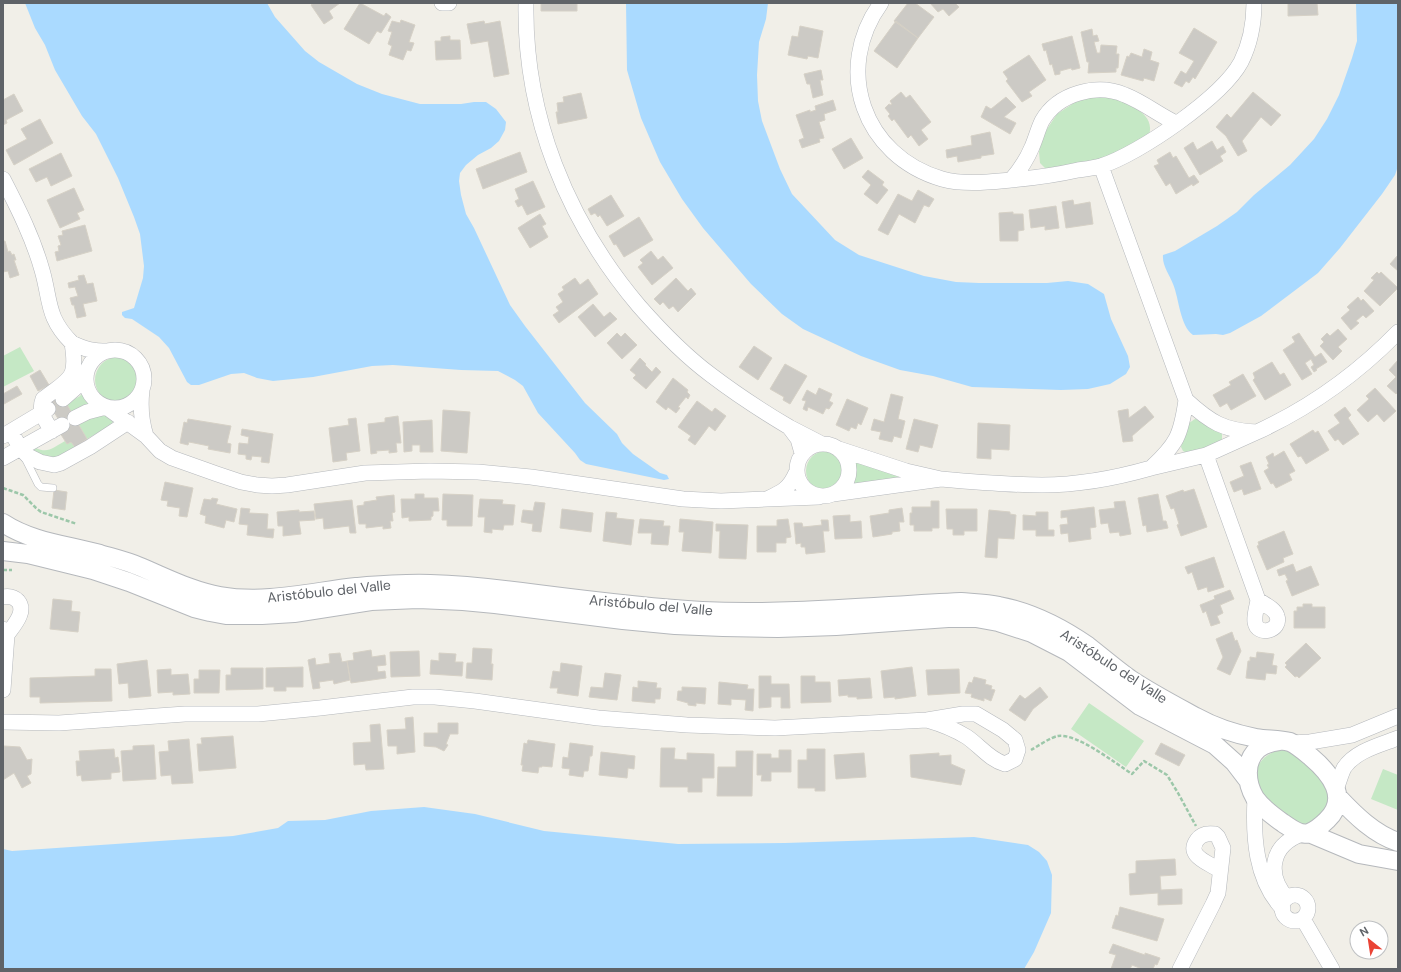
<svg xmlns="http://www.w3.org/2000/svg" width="1401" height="972" font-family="'DM Sans',sans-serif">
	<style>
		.green { fill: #c5e8c5 }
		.water { fill: #aadaff }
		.building { fill: #cccac5; stroke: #d6d1c6 }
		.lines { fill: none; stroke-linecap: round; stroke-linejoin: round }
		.service-casing { stroke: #b5b8bc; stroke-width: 8 }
		.minor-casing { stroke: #b5b8bc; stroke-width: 16 }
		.tertiary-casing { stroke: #b5b8bc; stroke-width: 20 }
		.path { stroke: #9cc7a9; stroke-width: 2.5; stroke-dasharray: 4 2; stroke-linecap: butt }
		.service { stroke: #fff; stroke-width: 7 }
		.minor { stroke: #fff; stroke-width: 15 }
		.tertiary { stroke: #fff; stroke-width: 18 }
		.labels { text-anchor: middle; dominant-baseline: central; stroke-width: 4; stroke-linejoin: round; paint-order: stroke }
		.street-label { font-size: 14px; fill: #5f6368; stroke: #fff }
	</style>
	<rect width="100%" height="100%" fill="#f1efe8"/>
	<path class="green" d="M1105,96C1120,100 1152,110 1150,130C1150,133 1148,136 1147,139L1081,167L1047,170L1040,163L1039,152L1043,135L1057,114L1080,99Z
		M20,347L34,371L3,387V356Z
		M95 380a23 23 0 1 1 46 0a23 23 0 1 1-46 0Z
		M83,392H85L91,403L90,405L72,413L66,404L80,396Z
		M103,415L112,416L114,420L111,425L87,439L78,423L89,417Z
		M1195,419L1202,420L1222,433V440L1219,444L1189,454L1183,451L1181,447L1182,442L1189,423Z
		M65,441L67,444L71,442L75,447L53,459L32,453L33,449L36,448C48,454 54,447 65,441Z
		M806 471a20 20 0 1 1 40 0a20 20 0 1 1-40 0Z
		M855,461L916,477L851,487L856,476Z
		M1089,703L1144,741L1126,767L1071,729Z
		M1285,749L1314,767L1331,795L1326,814C1320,817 1311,824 1304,824C1296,825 1290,818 1284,813C1275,806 1264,800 1260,790C1249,768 1263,752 1285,749Z
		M1383,769L1398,775V810L1371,799Z"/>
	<path class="water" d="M25,3H267L275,17L305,51L319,62L357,84L382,94L420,104H461L474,102H486L496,109L506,122L505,130L499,141L491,148L478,155L466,165L460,173L459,181L461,195L466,214L474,228L510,305L525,326L585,403L617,434L622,443L633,454L660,473L667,475L669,479L664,480L586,464L580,460L575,453L538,413L523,386L515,380L498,371L461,370L393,365L372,366L313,377L273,381L257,378L244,373L231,374L199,385H191L187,382L169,348L159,337L132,319L125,318L122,315V312L134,308L143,278L144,266L140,234L134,217L118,178L96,134L82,116L55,70L45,45L35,28Z
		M626,3H768L766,19L759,42L757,75L758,101L762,121L780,169L792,194L835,240L859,255L924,276L956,282L979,283H1047L1068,281L1088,284L1104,294L1111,319L1128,356L1130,367L1126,374L1110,384L1088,389L1061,390L972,387L933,376L900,370L861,356L803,329L782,314L751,284L703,228L682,199L660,162L641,118L627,70Z
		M1356,3H1398V166L1395,175L1382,194L1340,248L1318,273L1261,316L1230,333L1223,335L1216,334L1193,335C1180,326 1179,298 1173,284C1170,275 1162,266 1163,255L1175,251L1217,226L1237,212L1254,195L1290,165L1314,139L1327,119L1339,95L1352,58L1357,41Z
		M424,807L475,814L544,831L678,844L785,843L974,837L1028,845L1039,852L1047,861L1052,875L1051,913L1034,952L1024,969H3V849L12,851L233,836L278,828L288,821L325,820L371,811Z"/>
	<path class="building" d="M314,3H340L329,11L333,18L324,24L311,5Z
		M360,3L384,16L386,13L391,17L381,33L377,31L369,44L344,29Z
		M541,3H577V11H541Z
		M908,3H915L934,17L918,38L894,21Z
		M930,3H957L956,4L959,7L949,16L943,9L938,12Z
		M1288,3H1317L1318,15L1288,16Z
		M401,20L415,25L409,42L414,43L411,51L407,50L403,60L389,55L392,46L388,44L392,32L388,31L392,21L400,23Z
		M484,21L485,24L500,21L509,74L494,77L488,41L471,44L467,24Z
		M896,21L918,38L897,68L874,51Z
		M800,26L823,31L818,58L808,56L807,59L788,55L792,36L798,37Z
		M1194,28L1217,42L1195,79L1193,77L1189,83L1186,81L1182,87L1174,83L1181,71L1186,74L1194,61L1179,53Z
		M1092,29L1093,36L1097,35L1099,41L1094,42L1097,53H1100L1101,45L1117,46L1116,54H1119L1118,68H1116V72L1088,73L1089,62H1087L1081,32Z
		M450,36V40H460L461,59L436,60L435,41H441V37Z
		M1072,36L1080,68L1072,70L1071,68L1060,71V74L1055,75L1052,64L1050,65L1046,50L1044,51L1042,44Z
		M1144,49L1152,52L1150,60L1159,63L1154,81L1144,78L1143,81L1121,75L1127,56L1129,57L1131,53L1142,57Z
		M1029,55L1046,80L1029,92L1032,96L1022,102L1006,81L1008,79L1003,72Z
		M821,70L823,80H820L823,95L813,98L810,84H807L804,74Z
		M901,92L906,98L910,95L931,122L921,130L928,139L919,146L911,135L908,138L894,119L892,121L888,116L890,114L885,108L889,104L891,105L892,104L890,101Z
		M1253,92L1281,115L1271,126L1261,117L1242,141L1247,151L1238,156L1226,136L1216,127L1227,114L1231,118Z
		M581,93L587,118L558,124L556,112H558L557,103L564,102L563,97Z
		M14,94L23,111L6,120L7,123L3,125V100Z
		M1006,97L1016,107L1004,117L1016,123L1010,134L981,117L986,106L991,109Z
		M833,100L836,110L824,114L825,120L819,122L824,138L819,139L820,142L802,148L799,140L804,138L796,115L810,110V112L816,110L815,106Z
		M40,119L53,143L14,165L6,150L27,139L21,129Z
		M990,132L994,154L981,156V158L958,162L957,156L947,158L946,150L972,145L971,136Z
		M851,138L863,158L844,169L832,149Z
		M1212,141L1217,150L1223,146L1226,152L1220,156L1223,161L1200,175L1184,148L1193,142L1197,150Z
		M520,152L527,172L483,189L476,169Z
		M1170,152L1173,158L1176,156L1189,178L1194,175L1199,182L1193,186L1192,184L1176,194L1170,183L1166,186L1154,166L1159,164L1157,160Z
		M61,153L72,176L51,186L47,177L36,182L29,169Z
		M868,170L884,182L882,185L888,190L877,204L864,194L871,185L862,177Z
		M533,181L545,207L527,215L522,205L518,207L515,201L519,199L515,189Z
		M74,188L84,210L77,213L80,219L60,228L47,200Z
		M918,190L934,199L929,207L924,205L915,223L899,214L888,235L878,230L898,194L912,201Z
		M611,195L624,216L607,226L600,215L598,217L595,213L591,215L588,209Z
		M1073,200L1074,205L1090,202L1093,224L1066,228L1062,202Z
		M1056,206L1059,228L1045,230V226L1031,228L1029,210Z
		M1013,212V214H1023L1024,230L1018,231V241H1000L999,213Z
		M540,214L546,224L542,226L548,237L530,248L518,228Z
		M639,217L653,240L624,257L616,244L614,245L609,236Z
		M85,225L92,251L57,261L55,252L59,251L58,246L61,245L58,236L63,235L62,231Z
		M3,241H5L8,252L10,251L12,255L14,254L16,260H14L19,275L10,278L8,271L3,272Z
		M651,251L658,260L663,256L673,268L652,285L638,267L643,263L640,260Z
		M1398,255V271L1390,264Z
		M1377,272L1379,274L1381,272L1398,288L1380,306L1364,291L1374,280L1371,278Z
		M84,275L87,284L93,283L97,301L83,304L86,316L77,318L74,305H72L70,298L78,296L75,287L69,288L68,283L79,280L78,276Z
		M575,278L580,285L588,279L598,294L559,323L553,315L559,311L556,307L563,302L558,294L564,290L562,287Z
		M676,278L688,291L691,288L696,294L678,312L673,306L669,309L663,302L660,305L654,299Z
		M1358,297L1361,301L1363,299L1374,311L1366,318L1363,315L1356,321L1359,323L1351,330L1341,318L1350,310L1347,307Z
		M593,304L604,317L610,312L617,319L595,337L578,317Z
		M1338,329L1347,339L1338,347L1342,351L1333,360L1320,346L1324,342L1321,339L1327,333L1330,336Z
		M617,333L621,337L625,333L637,345L622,359L607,343Z
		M1299,333L1315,357L1321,353L1327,362L1316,369L1317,370L1314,372L1311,367L1314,365L1311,359L1305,363L1312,374L1302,380L1283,350L1295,342L1292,337Z
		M754,346L772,358L758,380L739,367Z
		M640,358L646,364L645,365L652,372L656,367L661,372L646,389L633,378L636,375L630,370Z
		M1398,360V392L1396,394L1387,386L1396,377L1389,370Z
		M1272,362L1280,375L1284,373L1291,385L1265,400L1253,380L1255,378L1253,373Z
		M785,364L807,376L790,404L783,400L784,397L770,389Z
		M40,370L49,385L38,391L30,376Z
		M1243,374L1256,396L1231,410L1227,403L1220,407L1213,395L1231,385L1229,382Z
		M673,378L688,390L687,392L690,395L688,399L686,397L678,407L680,408L676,413L668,407L666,410L656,402Z
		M17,386L22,394L4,404L3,402V394Z
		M819,388L832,394L829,401L833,403L829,409L826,408L823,414L808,407L807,411L803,409L806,401L802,400L807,390L816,395Z
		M1375,388L1396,411L1384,422L1377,414L1368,422L1357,410L1369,399L1366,396Z
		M59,391L87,439L75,447L71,442L67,444L60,433L65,430L46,399Z
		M891,394L903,397L898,419L905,421L901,438L894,436L892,442L879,439L881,432L871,430L874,419L884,422Z
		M847,399L868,408L861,425L858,423L856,429L851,427L849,431L836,425Z
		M697,401L712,412L715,408L726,416L715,431L709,426L695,445L688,440L691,436L678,427Z
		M1145,406L1154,417L1132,436L1133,441L1123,442L1118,411L1128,409L1129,418Z
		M1345,407L1351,415L1348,418L1359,434L1343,445L1338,439L1335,441L1328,431L1340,423L1334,415Z
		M443,410L470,412L467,453L441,451Z
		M398,416L401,443H396L397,452L389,453V450L376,451L377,453L371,454L368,424L385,422V418Z
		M356,418L360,451L346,453L347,460L333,462L329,428L349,425L348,419Z
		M188,419L231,426L227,443L231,444L230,453L208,449L209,446L189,442L188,445L180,443L184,422L187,423Z
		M914,419L938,425L932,448L920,445L918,452L906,449Z
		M432,420L433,452H420V445H412V451L404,452L403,422Z
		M978,423L1010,425L1009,450L991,449V459L977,458Z
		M242,429L273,434L269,463L261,462L262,457L252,456L251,460L246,459V455L238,454L239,443L248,444L249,437L241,435Z
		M1313,430L1315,433L1318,431L1329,450L1306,464L1301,456L1298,457L1290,444Z
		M1284,451L1295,471L1289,474L1292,480L1276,488L1273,483L1271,484L1264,471L1269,468L1267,465L1269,464L1266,457L1273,453L1274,457Z
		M1251,462L1261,489L1244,495L1242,489L1234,492L1230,482L1244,476L1240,466Z
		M165,482L193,488L187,517L179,516L180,508L167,506L168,501L161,500Z
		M1194,489L1207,527L1181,536L1177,525L1179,524L1174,508L1171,509L1166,496L1183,490L1184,492Z
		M54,490L67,492L65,510L52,508Z
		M415,494H424V498H438L439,511H433V516L431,517V520L409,521V517L402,518L401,499H415Z
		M443,494L473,495L472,526H447V520H442Z
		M1158,494L1163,521H1166L1168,528L1147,532L1146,525L1143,526L1138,498Z
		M394,495L395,512L392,513L393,521H390L391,528L383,529V526L366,528V524H359L357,506L364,505V502L377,500L376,497Z
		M212,498L218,499L216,504L237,509L234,522L226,520L224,528L205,523L206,516L200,514L204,499L211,500Z
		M480,499L503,500L502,504L515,505L513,525H504L503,530L492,529V533L484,532L485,517H478Z
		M352,500L356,533H350L349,526L324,529L323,518L316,519L314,504Z
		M931,501H939V528H932V531H914V525H910V513H912V507H931Z
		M1125,501L1131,534L1120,536L1119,532L1110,533L1108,523L1101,524L1099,510L1115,508L1114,502Z
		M535,502L545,503L541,532L532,531L533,524L521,522L523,510L533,511Z
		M1094,507L1096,527L1090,528L1091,539L1069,542L1068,533L1061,534L1060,525L1068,524L1067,517L1061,518V511Z
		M241,508L250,509L249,513L268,514L267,529H274L273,538L247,535L248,525L239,524Z
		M902,508L904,522H899L900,531L892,532V534L873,537L870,516L889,513V510Z
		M562,509L593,513L591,532L560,528Z
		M946,509H977V531H964V535H953V529H947Z
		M299,510V512L314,511L315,520L299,521L301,534L283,536V526H278L277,512Z
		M989,510L1010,512V514L1016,515L1014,539L998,538L997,558L985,557Z
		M606,512L617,513L616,518L634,520L631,545L603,541Z
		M1036,512H1048V530H1054V536H1036V530H1023V515L1036,516Z
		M850,515V522L861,521L862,538L835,539L833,516Z
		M640,519L664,521L663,526H670L668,545L651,544L652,533H638Z
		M680,519L713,522L711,553L682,551L684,532H679Z
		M788,519L791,537L786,538V543H776V552H757V526H777V520Z
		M821,520H828L829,531H823L825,552L806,554L805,547H801V543L796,544L794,523H802L803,527L822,525Z
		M716,524L748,525L746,559L719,558L720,531H716Z
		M1284,531L1293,554L1283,558L1284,562L1267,570L1257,546L1259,545L1258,542Z
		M1214,557L1224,587L1208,592L1207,587L1198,590L1192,572L1188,574L1185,567Z
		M1293,564L1296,572L1311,566L1319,585L1292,596L1286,581L1288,580L1285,574L1279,576L1277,570Z
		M1230,590L1234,599L1220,605L1223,613L1217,616L1220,623L1211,626L1206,611L1203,613L1200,605L1215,599L1214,596Z
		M53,599L72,601L71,611L80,612L78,632L50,629Z
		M1303,604H1312V607H1325V628H1294V611H1297V607H1303Z
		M1232,632L1235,641L1237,640L1241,651L1230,675L1217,669L1223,657L1216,639Z
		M1306,643L1321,658L1299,678L1297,676L1295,677L1285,667L1287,665L1285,663Z
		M473,648L492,649L491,664H493L492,680L466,678L467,663H472Z
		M371,650L372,657L385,655L386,665L377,666L378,672L385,671L386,678L351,683L347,661L354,660L353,653Z
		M419,651L420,676L391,677L390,652Z
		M1257,652L1274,654L1272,665L1277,666L1276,674L1266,673L1265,680L1246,678L1248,661H1250V657L1256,658Z
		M340,653L342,662L347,661L350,680L334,684L333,680L319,682L320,688L313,689L308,660L315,658L316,665L330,663L329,654Z
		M439,653L456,654L455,662H463L462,676L430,674L431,660L439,661Z
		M147,660L151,696L129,698L128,683L119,684L117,664Z
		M561,663L582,666L578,696L557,693L558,688H550L553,671L560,672Z
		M303,667V687H286V691H274V687H266V668Z
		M912,667L916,696L895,699V697L884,698L881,671Z
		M231,668H263V689L226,690V675H231Z
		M95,669H111L112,701L40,703V697H30V678L95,676Z
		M171,669V675L188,674L190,694L173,695V692L158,693L157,670Z
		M959,669L960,693L928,695L926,670Z
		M199,670H220L219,693H194V679H199Z
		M605,673L621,675L617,700L589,697L591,687L603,688Z
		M759,676H771V684H789L790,708H781V697H771V707L759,708Z
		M801,676H815V682H830L831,702L801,703Z
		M974,677L986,680L985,684L992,686L991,689L995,690L991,701L984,698V701L971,697L972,694L965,693L969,682L972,683Z
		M870,678L872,698L857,699V697H848V695L839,696L838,680Z
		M638,681L657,683L656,688H661L660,699H655V703L632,701L633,687L638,688Z
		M719,682L748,685L747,689H754L753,711L745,710L746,700L731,699V705L718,704Z
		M682,687L706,688L705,704L696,703V706L688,705V703L677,700L678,691H682Z
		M1040,687L1048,697L1033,709L1025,721L1009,710L1020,695L1025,699Z
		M413,717L415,752L397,754V746H388L387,730L406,729L405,718Z
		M438,723H458V734H450L446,744L448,745L444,751L436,747L424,746V733H438Z
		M380,724L384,769L366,770L365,764L354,765L353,743L371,742L370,725Z
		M233,736L236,768L199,771L197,744H202L201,738Z
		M189,739L193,783L172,784L171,775L161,776L159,752L169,751L168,741Z
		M528,740L555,744L552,767L542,766V767H539L538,773L522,771L523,765H521L524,743L527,744Z
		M570,743L593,746L592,756H590L588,771H584L583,777L569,775L570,769L562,768L563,757L568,758Z
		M1161,743L1185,755L1179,766L1155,754Z
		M154,745L156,779L123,781L121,751L133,750V746Z
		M4,746L20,747L27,760L32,759L31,774L27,776L31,783L22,788L14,773L3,780Z
		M661,748H675L674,759L687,760V753L714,754V778H702V792H688V787H660Z
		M114,749L115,758L118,757L120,772L111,773V779L82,781L81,775L77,776L76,761H80L79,751Z
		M807,749H825V791H815V788H798V760H807Z
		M779,750H791V772H771V781H761L762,775H757V754H771V758H779Z
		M736,751H753L752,796H717L718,767H736Z
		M601,752L635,756L634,769L628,768L627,778L599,775Z
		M864,753L866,777L836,779L834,755Z
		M939,753V756L951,755V764L965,770L961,785L911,777L910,755Z
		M1175,859L1176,875L1160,876L1161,890L1182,889V904L1158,905V893L1130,895L1129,874L1136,873V861Z
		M1120,907L1164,919L1157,941L1112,928L1116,915L1118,916Z
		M1113,944L1145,955V953L1160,958L1157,965L1155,964L1153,969H1142L1132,965L1130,969H1111L1116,955L1109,953Z"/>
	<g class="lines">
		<defs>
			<path id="service" d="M24,456L38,484L41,487L53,488"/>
			<path id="minor" d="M442,3H449
				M526,3C524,115 567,221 639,306C661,331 684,355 711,375C736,394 762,411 789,427
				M881,3C833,69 863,156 942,179C964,185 989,182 1011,180C1020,170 1027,159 1032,147C1036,138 1038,129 1042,121C1058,93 1097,83 1125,95C1143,102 1159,115 1176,123
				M1101,166L1186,400C1210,422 1224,431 1257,432L1206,455L1151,468C1177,444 1181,435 1186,400
				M3,179C18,208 33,238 42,270C51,301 46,317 72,343
				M1011,180C1034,178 1056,175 1078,170C1085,169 1094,168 1101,166C1139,154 1222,97 1241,62C1250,44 1254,23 1254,3
				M86 379a29 29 0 1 1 58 0a29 29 0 1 1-58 0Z
				M63,399L80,384L86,374L82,373
				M75,418L87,412L106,407L146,436C141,420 140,407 142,390
				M52,431C45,420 38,412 43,399C70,378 78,380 72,343C86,350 93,351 108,351
				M11,432L21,449L28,456L40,462L54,465L61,463L90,447L128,422
				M1257,432C1309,408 1358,373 1398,332
				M3,436L48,409
				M146,436L160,451L172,458L217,474L241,482L257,485L272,486L287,485L365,473L430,471L478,472L531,477L683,499L721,501L767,499
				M797 470a26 26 0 1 1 52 0a26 26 0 1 1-52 0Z
				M802,453L798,439L789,427L822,444
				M1206,455L1258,600
				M3,458L62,425
				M796,473C789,489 782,492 767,499L819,497
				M941,479C974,482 1008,485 1042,485C1079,485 1116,478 1151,468
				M833,494L941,479L906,471L839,449
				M3,597C8,596 14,597 18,601C27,612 13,626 7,635L3,629
				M1258,600C1264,604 1275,609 1277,616C1282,631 1257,637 1255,622C1254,615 1257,607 1258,600Z
				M3,690L7,635
				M3,722L59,723L185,714H258L320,708L413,697H435L475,701L598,718L687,725L775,728L927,720L963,714H976L1003,730L1015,740L1018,750L1015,759L1005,764C990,760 980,746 967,737C954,729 941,724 927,720
				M1291,743L1310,742L1352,735L1398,716
				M1336,789C1339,782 1341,774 1344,768C1355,751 1380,745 1398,738
				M1255,798C1253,836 1255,880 1283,909
				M1282 908a13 13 0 1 1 26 0a13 13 0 1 1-26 0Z
				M1287,898C1266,874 1271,845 1302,834
				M1303,919L1332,969
				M1180,969L1213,904L1218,893L1223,848L1218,837L1215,834C1208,833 1201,834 1197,840C1185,857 1211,863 1220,871"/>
			<path id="tertiary" d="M3,523C32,542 67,545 100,554C113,558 126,561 138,566C165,577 191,591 220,596C265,604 311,592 356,587C381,585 405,583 430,584C466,585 501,589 537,594C592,601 647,608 702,611C789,615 875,606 961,602C974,603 987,603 999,606C1030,612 1062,628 1088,646C1102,657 1116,669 1130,679C1151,693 1174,705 1196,717C1214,727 1235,734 1256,738C1267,740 1279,739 1290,742C1297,745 1305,752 1311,757C1330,773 1350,798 1327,820C1322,825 1316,830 1309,833C1299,836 1291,828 1283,823C1273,816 1262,808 1255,798C1246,783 1244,761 1258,749C1264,744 1272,742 1279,741
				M3,551L28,554L93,570L129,582L194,608L210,612L226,615H262L294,613L371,601L418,599L463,601L495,604L623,620L675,625L723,627L778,628L836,626L948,618H976L998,622L1032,633L1069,652L1140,706L1215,745L1234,762L1247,779
				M1338,797C1355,815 1374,834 1398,842
				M1309,833L1359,854L1398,861"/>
		</defs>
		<use href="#service" class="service-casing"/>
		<use href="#minor" class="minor-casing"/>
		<use href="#tertiary" class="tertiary-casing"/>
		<path class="path" d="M3,488L23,495L36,508L41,512L77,524
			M3,570H12
			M1031,750C1038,746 1051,737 1058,736C1077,733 1115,763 1132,774L1144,761L1167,775L1178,793L1196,826"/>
		<use href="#service" class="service"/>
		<use href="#minor" class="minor"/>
		<use href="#tertiary" class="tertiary"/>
	</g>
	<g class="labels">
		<g class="street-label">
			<text transform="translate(329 591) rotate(-6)">Aristóbulo del Valle</text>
			<text transform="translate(651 605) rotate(5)">Aristóbulo del Valle</text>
			<text transform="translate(1114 666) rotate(33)">Aristóbulo del Valle</text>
		</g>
	</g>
	<rect width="1401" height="972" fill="none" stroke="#5f6368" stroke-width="8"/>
	<g transform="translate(1369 940) rotate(330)"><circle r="19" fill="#ffffff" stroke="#bfc1c3"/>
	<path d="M0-3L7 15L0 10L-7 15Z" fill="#ea4335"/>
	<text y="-6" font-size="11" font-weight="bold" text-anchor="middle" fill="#5f6368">N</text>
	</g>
</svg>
